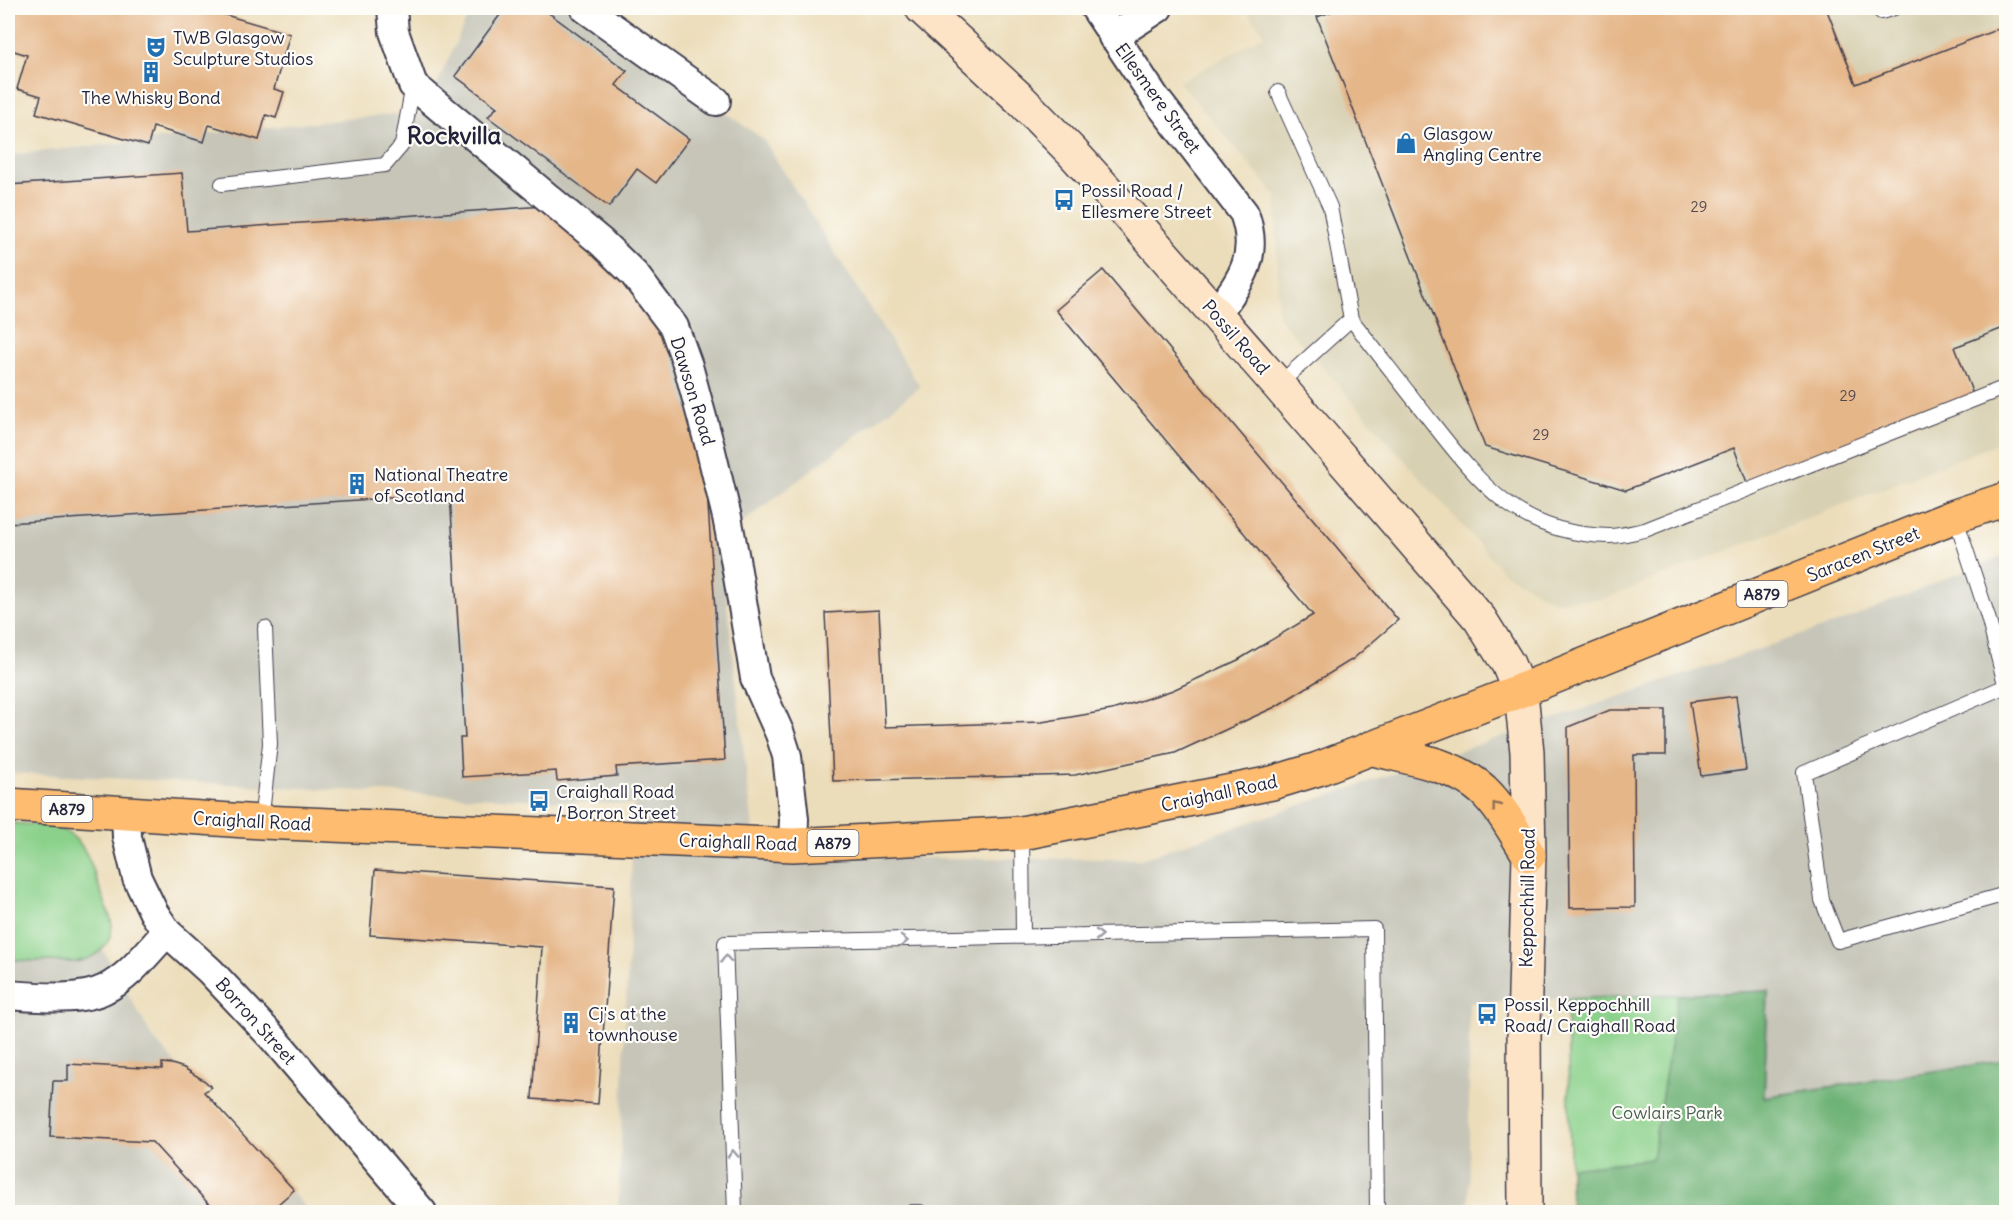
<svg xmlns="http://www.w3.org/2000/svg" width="2014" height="1220" font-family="Delius,sans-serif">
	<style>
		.built { fill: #d8d0b2 }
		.industrial { fill: #c6c5b8 }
		.green { fill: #8bd18b; stroke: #567a63; stroke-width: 1.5 }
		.forest { fill: #70b377; stroke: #496a59; stroke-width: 1.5 }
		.building { fill: #e5b688 }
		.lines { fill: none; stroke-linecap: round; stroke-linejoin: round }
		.lane-casing { stroke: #403e4e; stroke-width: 16 }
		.street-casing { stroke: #403e4e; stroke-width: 32 }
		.secondary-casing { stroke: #403e4e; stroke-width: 36 }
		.primary-casing { stroke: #403e4e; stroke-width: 36 }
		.lane { stroke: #fff; stroke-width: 14 }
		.street { stroke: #fff; stroke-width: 28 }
		.secondary { stroke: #fee4c6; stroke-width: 33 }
		.primary { stroke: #fdbc70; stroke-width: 33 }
		.oneway { stroke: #906f56 }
		.oneway2 { stroke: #9c9ca7 }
		.labels { text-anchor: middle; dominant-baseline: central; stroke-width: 4.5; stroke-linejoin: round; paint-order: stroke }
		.number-label { font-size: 15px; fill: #53474e }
		.shield { fill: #fdfcf7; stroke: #646373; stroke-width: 1.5 }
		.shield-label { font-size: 16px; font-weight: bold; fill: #22223b }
		.poi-label { font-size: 18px; fill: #22223b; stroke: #fdfcf7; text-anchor: start }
		.street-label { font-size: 18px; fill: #22223b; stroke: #fdfcf7 }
		.park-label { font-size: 18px; fill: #475f57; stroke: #fdfcf7 }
		.district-label { font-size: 24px; font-weight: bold; fill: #22223b; stroke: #fdfcf7 }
	</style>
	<rect width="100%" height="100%" fill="#fdfcf7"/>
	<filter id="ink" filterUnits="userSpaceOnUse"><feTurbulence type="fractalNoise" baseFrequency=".0167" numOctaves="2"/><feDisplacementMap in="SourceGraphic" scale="12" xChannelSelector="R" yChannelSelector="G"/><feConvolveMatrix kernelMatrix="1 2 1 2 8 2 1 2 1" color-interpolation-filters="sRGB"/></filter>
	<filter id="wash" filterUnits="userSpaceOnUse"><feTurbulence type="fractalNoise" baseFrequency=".008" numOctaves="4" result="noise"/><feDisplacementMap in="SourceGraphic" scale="24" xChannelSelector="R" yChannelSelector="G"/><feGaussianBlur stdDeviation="1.35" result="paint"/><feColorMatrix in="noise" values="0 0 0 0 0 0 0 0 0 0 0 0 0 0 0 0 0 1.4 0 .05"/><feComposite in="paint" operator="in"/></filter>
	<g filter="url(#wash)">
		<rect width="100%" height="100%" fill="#ecddba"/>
		<path class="built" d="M1244,8H2006V440L1604,599L1553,601L1504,573L1278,317L1276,196L1179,82L1265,35Z"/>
		<path class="industrial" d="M472,8H576L763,139L920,387L720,540L756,857L1141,859L1845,620L2006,554V1060L1764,1097L1768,991L1469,1003V1212H618L634,805L8,773V155L394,114H429L439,79Z
			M8,861L53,862L153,1038L310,1212H8Z"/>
		<path class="green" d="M8,823C61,826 80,825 97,881C102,896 109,909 112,925C111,948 96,958 75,962L8,960Z
			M1768,991L1764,1097L2006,1060V1212H1571L1567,999Z"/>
		<path class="forest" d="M1768,991L1764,1097L2006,1060V1212H1571L1570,1168L1652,1159L1678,995Z"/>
		<g id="blocks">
			<path class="building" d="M8,8H202L290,34L274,89L284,92L276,118L266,115L259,140L209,125L204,142L153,127L148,146L36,113L41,96L17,89L27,55L8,49Z
				M505,8H542L627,71L616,85L689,139L656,183L637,169L609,207L488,117L497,107L455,76Z
				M1341,8H1826L1856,84L2006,26V327L1955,347L1974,397L1748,485L1734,448L1626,490L1485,447L1317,17Z
				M182,173L187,231L545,206L625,281L667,339L706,475L725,760L616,767L617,776L557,781L556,771L462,777L460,738H465L450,494L8,523V185Z
				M1103,270L1398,620L1353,659L1275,707L1175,753L1075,775L833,781L825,613L879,610L885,727L1042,722L1112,710L1173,690L1238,660L1313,615L1056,310Z
				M1736,696L1746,770L1701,776L1690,702Z
				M1610,710H1666V755H1634L1635,907L1570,908L1568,727Z
				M375,870L614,886L598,1104L532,1099L542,947L370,935Z
				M162,1063L172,1064L184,1068L205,1081L211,1087L204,1092L294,1190L269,1212H216L152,1142L50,1137L53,1081H68V1064L162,1069Z"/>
		</g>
	</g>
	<g filter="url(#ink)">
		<use href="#blocks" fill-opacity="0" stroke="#403e4e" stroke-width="1.5"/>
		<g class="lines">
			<defs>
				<path id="lane" d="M1880,8L1881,12L1894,8
					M1278,92L1330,207L1351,319L1278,385
					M222,184L385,165L402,145L413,85
					M1351,319C1377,352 1403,386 1430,420C1481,485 1518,534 1609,536C1621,536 1634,532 1645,530L2006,387
					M1955,516L1988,617L2006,688
					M2006,686L1804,773L1822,900L1838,941L2006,894
					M261,822L270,744L265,628
					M1022,833L1023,936
					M735,1212L725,943C942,940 1158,934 1374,929L1377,1212
					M912,1212H920"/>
				<path id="street" d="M392,8L394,32L413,85L601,242L634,274L674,327L688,366L710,447L727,517L735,559L755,678L780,734L787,756L794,819L793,845
					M585,8L716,101
					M1095,8L1156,99L1244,213C1260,257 1241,280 1216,314
					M1113,37L1158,8
					M126,812L127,837L137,878L154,913L167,932L210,971L274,1039L422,1212
					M8,995C35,997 80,1002 105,989C130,977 148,951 167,932"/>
				<path id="secondary" d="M922,8L1019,98L1072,152L1120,205L1278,385L1480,619L1508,664L1519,691L1522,703L1527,752L1529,855L1524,1026L1525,1212"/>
				<path id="primary" d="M1370,748C1407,758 1453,763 1483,790C1502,808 1515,833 1529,855
					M8,805L261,822L793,845L1022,833L1272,783L1318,769L1519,691L1955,516L2006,499"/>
			</defs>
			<use href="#lane" class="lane-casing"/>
			<use href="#street" class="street-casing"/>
			<use href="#secondary" class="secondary-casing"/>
			<use href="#primary" class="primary-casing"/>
			<use href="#lane" class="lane"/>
			<use href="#street" class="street"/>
			<use href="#secondary" class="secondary"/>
			<use href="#primary" class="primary"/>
		</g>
		<defs><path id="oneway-chevron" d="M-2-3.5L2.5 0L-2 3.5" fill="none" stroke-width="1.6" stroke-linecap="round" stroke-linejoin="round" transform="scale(1.5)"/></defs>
		<use class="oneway" href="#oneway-chevron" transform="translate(1496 806) rotate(-128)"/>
		<g class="oneway2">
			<use href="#oneway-chevron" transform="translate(1099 935) rotate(-1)"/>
			<use href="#oneway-chevron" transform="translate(904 941) rotate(-1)"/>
			<use href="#oneway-chevron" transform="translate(726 959) rotate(-92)"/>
			<use href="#oneway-chevron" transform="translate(733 1154) rotate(-92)"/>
		</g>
	</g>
	<defs>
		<symbol id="theatre-bare" viewBox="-9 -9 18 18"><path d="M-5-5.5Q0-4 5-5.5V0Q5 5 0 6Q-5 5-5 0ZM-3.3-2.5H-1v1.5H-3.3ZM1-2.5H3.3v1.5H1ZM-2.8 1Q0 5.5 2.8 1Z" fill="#1f6fb2" stroke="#fdfcf7" stroke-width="2.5" paint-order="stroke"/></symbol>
		<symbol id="building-bare" viewBox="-9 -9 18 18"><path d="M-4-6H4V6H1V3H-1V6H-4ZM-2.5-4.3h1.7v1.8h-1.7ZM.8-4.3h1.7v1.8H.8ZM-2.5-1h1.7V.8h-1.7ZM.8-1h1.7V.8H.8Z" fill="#1f6fb2" stroke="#fdfcf7" stroke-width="2.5" paint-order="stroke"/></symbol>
		<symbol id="shop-bare" viewBox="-9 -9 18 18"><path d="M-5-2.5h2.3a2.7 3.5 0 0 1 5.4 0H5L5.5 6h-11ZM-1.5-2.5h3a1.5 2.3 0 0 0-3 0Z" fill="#1f6fb2" stroke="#fdfcf7" stroke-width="2.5" paint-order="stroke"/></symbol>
		<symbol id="bus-bare" viewBox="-9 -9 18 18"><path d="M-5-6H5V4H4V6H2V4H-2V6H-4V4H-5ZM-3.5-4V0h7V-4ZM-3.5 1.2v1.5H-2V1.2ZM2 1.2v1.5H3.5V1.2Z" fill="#1f6fb2" stroke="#fdfcf7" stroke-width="2.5" paint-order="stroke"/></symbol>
	</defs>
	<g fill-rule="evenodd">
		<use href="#theatre-bare" x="141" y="32" width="30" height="30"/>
		<use href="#building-bare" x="136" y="57" width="30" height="30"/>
		<use href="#shop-bare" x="1391" y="128" width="30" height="30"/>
		<use href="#bus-bare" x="1049" y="185" width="30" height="30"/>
		<use href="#building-bare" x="342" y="469" width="30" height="30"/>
		<use href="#bus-bare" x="524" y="786" width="30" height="30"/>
		<use href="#bus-bare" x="1472" y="999" width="30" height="30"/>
		<use href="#building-bare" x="556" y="1008" width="30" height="30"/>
	</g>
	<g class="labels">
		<g class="number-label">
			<text x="1699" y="206">29</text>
			<text x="1848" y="395">29</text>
			<text x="1541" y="434">29</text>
		</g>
		<g class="shield">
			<rect x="1736.5" y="581" width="51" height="26" rx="4.5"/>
			<rect x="41.5" y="796" width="51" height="26" rx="4.5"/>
			<rect x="807.5" y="830" width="51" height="26" rx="4.5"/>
		</g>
		<g class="shield-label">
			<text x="1762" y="594">A879</text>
			<text x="67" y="809">A879</text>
			<text x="833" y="843">A879</text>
		</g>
		<g class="poi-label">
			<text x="173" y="37">TWB Glasgow<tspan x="173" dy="21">Sculpture Studios</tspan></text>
			<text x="151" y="97" text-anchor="middle">The Whisky Bond</text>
			<text x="1423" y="133">Glasgow<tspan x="1423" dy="21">Angling Centre</tspan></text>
			<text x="1081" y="190">Possil Road /<tspan x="1081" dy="21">Ellesmere Street</tspan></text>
			<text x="374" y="474">National Theatre<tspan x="374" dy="21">of Scotland</tspan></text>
			<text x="556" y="791">Craighall Road<tspan x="556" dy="21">/ Borron Street</tspan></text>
			<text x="1504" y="1004">Possil, Keppochhill<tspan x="1504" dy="21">Road/ Craighall Road</tspan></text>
			<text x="588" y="1013">Cj's at the<tspan x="588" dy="21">townhouse</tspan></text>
		</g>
		<g class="street-label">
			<text transform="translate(1158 98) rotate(54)">Ellesmere Street</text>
			<text transform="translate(1236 337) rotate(49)">Possil Road</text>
			<text transform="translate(693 391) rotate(73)">Dawson Road</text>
			<text transform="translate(1863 554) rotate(-22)">Saracen Street</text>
			<text transform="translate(1219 793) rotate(-12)">Craighall Road</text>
			<text transform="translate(252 821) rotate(3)">Craighall Road</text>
			<text transform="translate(738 842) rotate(2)">Craighall Road</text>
			<text transform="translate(1527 898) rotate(-89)">Keppochhill Road</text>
			<text transform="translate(256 1021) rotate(48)">Borron Street</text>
		</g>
		<g class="park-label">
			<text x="1667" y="1112">Cowlairs Park</text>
		</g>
		<g class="district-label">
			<text x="454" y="135">Rockvilla</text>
		</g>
	</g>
	<rect width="2014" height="1220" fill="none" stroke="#fdfcf7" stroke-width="30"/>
</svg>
